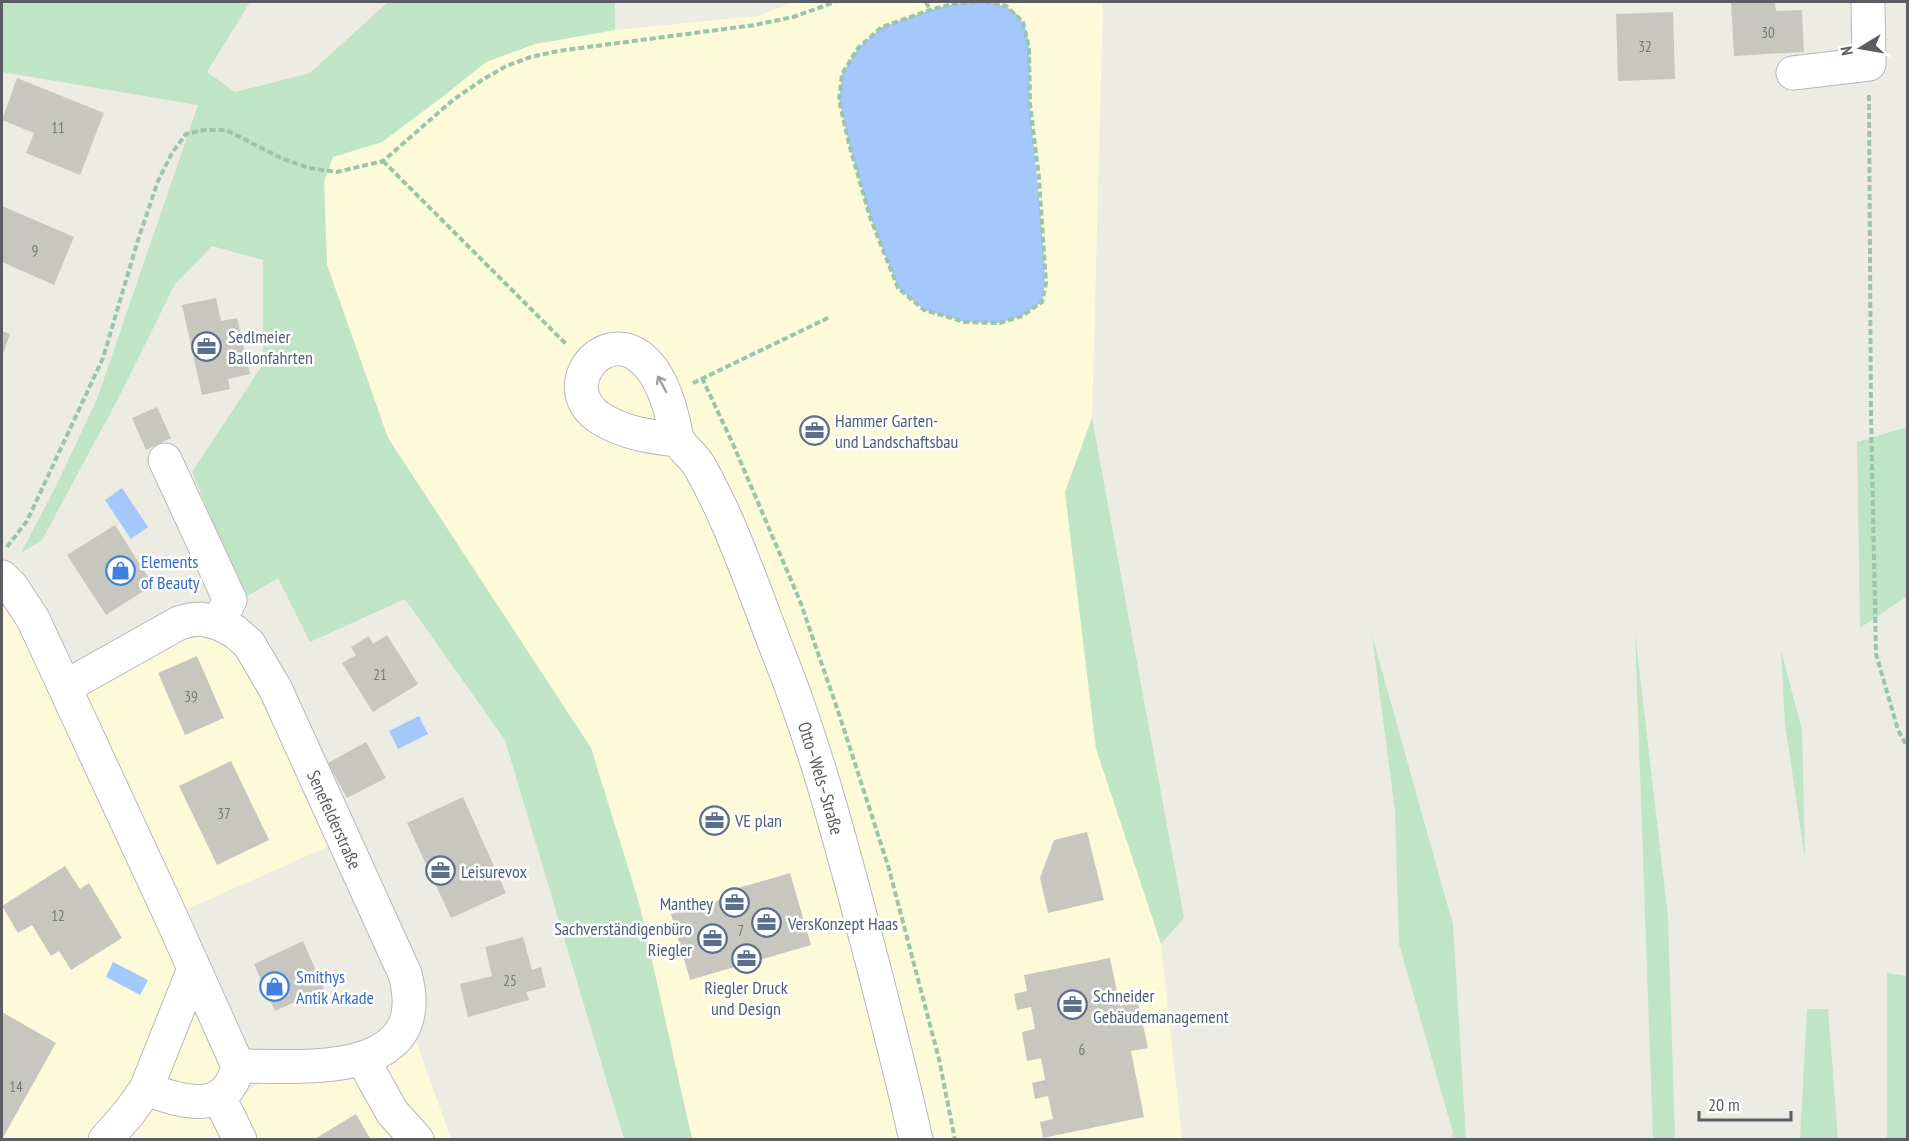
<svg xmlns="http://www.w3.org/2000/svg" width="1909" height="1141" font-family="'PT Sans Narrow',sans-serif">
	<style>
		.commercial { fill: #fcfad9 }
		.green { fill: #c0e4c6 }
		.water { fill: #a4c8fb }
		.building { fill: #c8c7bf }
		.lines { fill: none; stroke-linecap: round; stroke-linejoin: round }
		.minor-casing { stroke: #b5b7bd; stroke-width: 35 }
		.path { stroke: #9ac4ac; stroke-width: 4; stroke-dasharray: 6 3; stroke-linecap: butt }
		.minor { stroke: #fff; stroke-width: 33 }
		.oneway { stroke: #9d9ea1 }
		.labels { text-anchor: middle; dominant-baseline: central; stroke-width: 5; stroke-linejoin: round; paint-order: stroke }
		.number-label { font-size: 15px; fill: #76787a }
		.service-label { font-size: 18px; fill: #4e5e75; stroke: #fff; text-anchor: start }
		.shop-label { font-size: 18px; fill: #366cbe; stroke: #fff; text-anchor: start }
		.street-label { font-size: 18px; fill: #5b5d63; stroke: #fff }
	</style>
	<rect width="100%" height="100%" fill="#edece3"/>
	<path class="commercial" d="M795,2H1103L1092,418L1065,492L1161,944L1182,1139H692L639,903L591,748L388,438L327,265L324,182L333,157L382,142L441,98L486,62L535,44L615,30L757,16Z
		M2,577L65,687L218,623L345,839L172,916L248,1089L266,1081L366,1079L389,1065L414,1035L451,1139H2Z"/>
	<path class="green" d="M2,2H250L207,72L235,92L310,73L388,2H615V30L535,44L486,62L441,98L382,142L333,157L324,182L327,265L388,438L591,748L639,903L692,1139H624L505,740L405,599L310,642L278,578L244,598L192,472L263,364V260L212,246L175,284L120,395L42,540L21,553L57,484L97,399L198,105L2,72Z
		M1092,418L1184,918L1161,944L1096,749L1065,492Z
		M1907,427L1906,597L1860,628L1857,442Z
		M1635,632L1668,917L1675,1139H1653Z
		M1372,635L1453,925L1466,1139H1451L1453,1133L1399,944L1395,811Z
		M1781,650L1802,730L1805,859L1785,724Z
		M1887,973L1907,976V1139H1887Z
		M1807,1009H1828L1838,1139H1800Z"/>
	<path class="water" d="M976,2C993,2 1015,5 1023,23C1034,48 1028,79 1030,105C1033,148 1039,190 1042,233C1044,257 1047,278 1042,302L1022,316L1000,323L965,322L924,310L898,288L870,217L849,144L839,100L842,74L858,48L882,27L930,10L953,4Z
		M122,488L148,527L131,539L105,500Z
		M419,716L428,734L398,749L389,731Z
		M113,962L148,980L140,995L106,977Z"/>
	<path class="building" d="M1731,2H1775L1776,11L1802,10L1804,52L1734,56Z
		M1673,12L1675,79L1618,81L1616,14Z
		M17,78L104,113L80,175L26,153L34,133L2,120Z
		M2,206L74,237L54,285L2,262Z
		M216,298L221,321L237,318L250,374L228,379L230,389L202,395L182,305Z
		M2,331L10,334L2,356Z
		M157,407L171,438L146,450L132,418Z
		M115,525L153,585L106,615L67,555Z
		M387,635L418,684L373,712L342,663L356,655L351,647L369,636L373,644Z
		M197,656L224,718L185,735L158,673Z
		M366,742L386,778L347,798L328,763Z
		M231,761L269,840L217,865L179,786Z
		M463,797L506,893L451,918L407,823Z
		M1087,832L1104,900L1048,913L1040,878L1054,840Z
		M65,866L80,889L89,883L122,938L71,970L59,951L51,956L32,925L18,933L2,906Z
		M790,873L811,945L690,980L671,914L730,897L728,891Z
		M523,937L532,970L541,967L546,987L526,992L529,1000L468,1017L460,984L492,976L485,947Z
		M303,941L324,989L275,1011L254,964Z
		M1110,958L1120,1006L1138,1002L1148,1048L1131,1051L1144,1117L1043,1138L1040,1122L1053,1119L1048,1096L1035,1099L1032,1083L1045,1080L1041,1058L1027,1061L1022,1032L1035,1029L1031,1007L1017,1010L1014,994L1027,991L1024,975Z
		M2,1012L56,1043L2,1139Z
		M356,1114L371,1140H313Z"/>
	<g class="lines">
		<defs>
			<g id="minor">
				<path d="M1793,73L1869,64L1868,2"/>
				<path id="s1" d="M678,440C652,437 627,434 603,420C537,382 640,281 673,420C675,426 675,434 678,440C683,449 693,456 698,464C706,477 713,492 720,506C742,553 759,603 778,652C810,731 833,814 855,896C876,977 898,1058 916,1140"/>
				<path d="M165,460L230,600L218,623"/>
				<path d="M2,577L12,587L33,619L171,917L238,1066C226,1117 183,1102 146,1089L194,969"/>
				<path id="s2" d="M65,687L179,623L190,620L201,619L218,623L234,631L249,644L276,690L405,974C434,1080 303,1066 238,1066"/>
				<path d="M363,1060L392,1112L417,1140"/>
				<path d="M219,1097L240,1140"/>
				<path d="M105,1140L128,1114L146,1089"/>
			</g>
		</defs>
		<use href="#minor" class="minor-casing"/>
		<path class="path" d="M926,2L930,10
			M976,2L953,4L930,10L882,27L858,48L842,74L839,100L849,144L870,217L898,288L924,310L965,322L1000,323L1022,316L1042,302L1046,283L1039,178L1030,104L1029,48L1023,22L1006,6L987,2
			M1869,95L1871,416L1876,654L1898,730L1908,748
			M383,161L567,345
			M702,378L733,444L800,601L840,717L889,869L939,1059L955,1140
			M693,383L830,317
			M7,547L27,521L103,358L138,240L158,181L172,153L186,134L204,130H226L283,159L309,168L337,172L383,161L453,100L482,80L506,66L531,57L558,51L755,25L793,17L835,2"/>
		<use href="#minor" class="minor"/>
	</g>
	<defs><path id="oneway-shaft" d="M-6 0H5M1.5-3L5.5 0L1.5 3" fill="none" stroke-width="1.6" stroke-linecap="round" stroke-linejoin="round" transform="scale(1.5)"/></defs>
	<use class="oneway" href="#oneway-shaft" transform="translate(662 384) rotate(-118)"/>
	<defs>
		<symbol id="office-ring" viewBox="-11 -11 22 22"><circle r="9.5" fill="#fff" stroke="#5c6f8a" stroke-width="1.5"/><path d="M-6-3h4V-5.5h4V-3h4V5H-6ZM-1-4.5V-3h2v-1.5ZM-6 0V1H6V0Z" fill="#5c6f8a"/></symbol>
		<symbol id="shop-ring" viewBox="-11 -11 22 22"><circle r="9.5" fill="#fff" stroke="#3f7fe0" stroke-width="1.5"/><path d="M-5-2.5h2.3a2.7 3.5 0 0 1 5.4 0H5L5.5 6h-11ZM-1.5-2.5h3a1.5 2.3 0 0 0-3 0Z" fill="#3f7fe0"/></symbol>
	</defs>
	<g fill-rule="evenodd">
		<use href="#office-ring" x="190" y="330" width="33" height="33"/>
		<use href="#office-ring" x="798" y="414" width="33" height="33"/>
		<use href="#shop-ring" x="104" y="554" width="33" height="33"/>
		<use href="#office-ring" x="698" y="804" width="33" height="33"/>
		<use href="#office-ring" x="424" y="854" width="33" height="33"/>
		<use href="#office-ring" x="718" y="886" width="33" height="33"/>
		<use href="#office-ring" x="750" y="906" width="33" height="33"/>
		<use href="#office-ring" x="696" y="922" width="33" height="33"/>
		<use href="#office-ring" x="730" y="942" width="33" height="33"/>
		<use href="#shop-ring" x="258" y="970" width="33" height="33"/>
		<use href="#office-ring" x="1056" y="988" width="33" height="33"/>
	</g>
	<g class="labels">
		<g class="number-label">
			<text x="1768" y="32">30</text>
			<text x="1645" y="46">32</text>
			<text x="58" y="127">11</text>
			<text x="35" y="250">9</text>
			<text x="380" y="674">21</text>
			<text x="191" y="696">39</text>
			<text x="224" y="813">37</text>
			<text x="58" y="915">12</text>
			<text x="741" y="930">7</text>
			<text x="510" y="980">25</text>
			<text x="1082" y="1049">6</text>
			<text x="16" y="1086">14</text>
		</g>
		<g class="service-label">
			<text x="228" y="336">Sedlmeier<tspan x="228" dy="21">Ballonfahrten</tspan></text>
			<text x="835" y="420">Hammer Garten-<tspan x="835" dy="21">und Landschaftsbau</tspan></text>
			<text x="735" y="820">VE plan</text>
			<text x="461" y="871">Leisurevox</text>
			<text x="713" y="903" text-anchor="end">Manthey</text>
			<text x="788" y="923">VersKonzept Haas</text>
			<text x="692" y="928" text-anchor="end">Sachverständigenbüro<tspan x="692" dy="21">Riegler</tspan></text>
			<text x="746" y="987" text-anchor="middle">Riegler Druck<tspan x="746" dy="21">und Design</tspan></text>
			<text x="1093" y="995">Schneider<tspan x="1093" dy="21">Gebäudemanagement</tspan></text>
		</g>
		<g class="shop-label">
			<text x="141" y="561">Elements<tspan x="141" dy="21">of Beauty</tspan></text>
			<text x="296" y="976">Smithys<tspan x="296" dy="21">Antik Arkade</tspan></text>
		</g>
		<g class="street-label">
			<text stroke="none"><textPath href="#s1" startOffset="664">Otto–Wels–Straße</textPath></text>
			<text stroke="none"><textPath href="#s2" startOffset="404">Senefelderstraße</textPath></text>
		</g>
	</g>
	<rect width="1909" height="1141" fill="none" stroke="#5b5d63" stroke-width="6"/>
	<g transform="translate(1861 48) rotate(259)" stroke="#ffffff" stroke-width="4.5" paint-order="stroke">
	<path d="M0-4.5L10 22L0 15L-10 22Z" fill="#5b5d63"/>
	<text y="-9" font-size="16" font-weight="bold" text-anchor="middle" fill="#5b5d63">N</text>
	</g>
	<path d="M1699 1111v9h92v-9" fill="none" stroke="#5b5d63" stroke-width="3"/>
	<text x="1708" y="1111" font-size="18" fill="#5b5d63" stroke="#ffffff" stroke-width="4.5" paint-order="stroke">20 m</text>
</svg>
